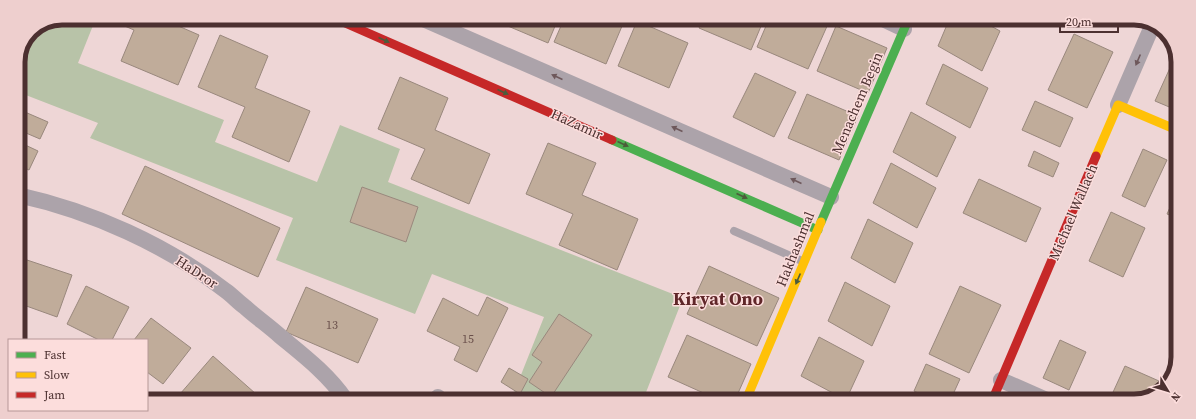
<svg xmlns="http://www.w3.org/2000/svg" width="1196" height="419" font-family="'Source Serif 4',serif">
	<style>
		.green { fill: #b8c3a8 }
		.building { fill: #c0ac9a; stroke: #99887d }
		.lines { fill: none; stroke-linecap: round; stroke-linejoin: round }
		.lane { stroke: #aca3aa; stroke-width: 8 }
		.street { stroke: #aca3aa; stroke-width: 16 }
		.fast { stroke: #4caf50; stroke-width: 9 }
		.slow { stroke: #ffc107; stroke-width: 9 }
		.jam { stroke: #c62828; stroke-width: 9 }
		.oneway { fill: #4c5c3b }
		.oneway2 { fill: #6e585b }
		.labels { text-anchor: middle; dominant-baseline: central; stroke-width: 3; stroke-linejoin: round; paint-order: stroke }
		.number-label { font-size: 12px; fill: #694f4a }
		.street-label { font-size: 14px; fill: #4c3030; stroke: #fcdddc }
		.district-label { font-size: 18px; font-weight: bold; fill: #602629; stroke: #fcdddc }
		.rim { fill: none; stroke: #4c3030; stroke-width: 5 }
	</style>
	<rect width="100%" height="100%" fill="#eed6d6"/>
	<path class="green" d="M62,18H82L94,23L78,63L224,120L215,142L317,182L340,125L400,149L388,182L683,298L643,400H511L544,317L432,274L415,314L276,260L293,218L90,138L98,123L18,92V59L31,31Z"/>
	<path class="building" d="M106,18H160L199,35L178,85L121,61L134,30Z
		M497,19H558L548,43L496,21Z
		M564,19H625L606,64L554,42Z
		M703,19H764L751,50L699,28Z
		M769,19L816,20L828,24L808,69L757,47Z
		M949,20H980L1000,31L982,71L938,46Z
		M637,21L688,43L669,88L618,66Z
		M836,26L887,48L868,93L817,71Z
		M1074,34L1113,52L1087,108L1048,90Z
		M220,35L268,56L255,88L310,111L289,162L232,137L245,107L198,87Z
		M1174,59L1178,60V102L1174,109L1155,101Z
		M943,64L988,88L970,128L926,104Z
		M755,73L796,92L774,137L733,117Z
		M400,77L448,98L435,130L490,154L469,204L411,179L425,149L378,129Z
		M807,94L858,116L839,160L788,138Z
		M1035,101L1073,118L1060,147L1022,130Z
		M18,109L48,122L40,139L26,133L21,143L38,151L29,170L18,165Z
		M911,112L956,137L937,177L893,152Z
		M548,143L596,163L582,195L638,219L617,270L559,245L573,214L526,194Z
		M1143,149L1167,160L1145,207L1122,196Z
		M1034,151L1059,163L1053,177L1028,166Z
		M891,163L936,188L917,228L873,203Z
		M145,166L280,228L258,277L122,214Z
		M979,179L1041,208L1026,242L963,213Z
		M362,187L418,207L406,242L350,222Z
		M1177,192V218L1167,214Z
		M1111,212L1145,228L1123,277L1089,261Z
		M868,219L913,243L895,283L851,258Z
		M24,259L72,275L57,317L18,303V276Z
		M709,266L779,298L757,346L687,314Z
		M845,282L890,306L872,346L828,321Z
		M86,286L129,307L112,340H99L67,324Z
		M960,286L1001,305L969,373L929,354Z
		M306,287L378,319L358,363L286,332Z
		M487,297L508,308L477,372L454,360L460,347L427,331L443,298L478,316Z
		M559,314L592,335L551,397L529,382L542,362L532,355Z
		M151,318L191,348L163,384L147,372V340H134Z
		M687,335L751,364L735,400H719L668,377Z
		M819,337L864,361L846,400L801,376Z
		M1060,340L1086,352L1069,390L1043,378Z
		M213,356L256,394L251,399H186L180,394Z
		M926,364L960,379L950,401H935L914,391Z
		M1125,366L1159,381L1153,395L1134,401H1109Z
		M509,368L528,379L520,394L501,382Z
		M674,394L686,400H671Z
		M796,394L807,400H793Z"/>
	<g class="lines">
		<path class="lane" d="M734,231L802,261"/>
		<path class="street" d="M423,19L831,197
			M885,20L904,29
			M1118,105L1153,24
			M18,195C91,211 167,245 226,291C233,296 238,302 245,307C256,317 269,326 280,336C303,355 328,374 345,399
			M1001,380L1049,401
			M437,400L438,397"/>
		<path class="fast" d="M612,140L818,230
			M821,222L908,20"/>
		<path class="slow" d="M1096,156L1118,105L1177,130
			M746,400L821,222"/>
		<path class="jam" d="M336,19L612,140
			M992,401L1096,156"/>
	</g>
	<defs><path id="oneway-solid" d="M-6-.8H1V-3.2L6.5 0L1 3.2V.8H-6Z"/></defs>
	<g class="oneway">
		<use href="#oneway-solid" transform="translate(384 40) rotate(24)"/>
		<use href="#oneway-solid" transform="translate(503 92) rotate(24)"/>
		<use href="#oneway-solid" transform="translate(623 144) rotate(24)"/>
		<use href="#oneway-solid" transform="translate(742 196) rotate(24)"/>
		<use href="#oneway-solid" transform="translate(798 279) rotate(113)"/>
	</g>
	<g class="oneway2">
		<use href="#oneway-solid" transform="translate(1138 60) rotate(113)"/>
		<use href="#oneway-solid" transform="translate(557 77) rotate(-156)"/>
		<use href="#oneway-solid" transform="translate(677 129) rotate(-156)"/>
		<use href="#oneway-solid" transform="translate(796 181) rotate(-156)"/>
	</g>
	<g class="labels">
		<g class="number-label">
			<text x="332" y="325">13</text>
			<text x="468" y="339">15</text>
		</g>
		<g class="street-label">
			<text transform="translate(857 103) rotate(-67)">Menachem Begin</text>
			<text transform="translate(577 124) rotate(24)">HaZamir</text>
			<text transform="translate(1073 212) rotate(-67)">Michael Wallach</text>
			<text transform="translate(795 249) rotate(-68)">Hakhashmal</text>
			<text transform="translate(197 272) rotate(33)">HaDror</text>
		</g>
		<g class="district-label">
			<text x="718" y="298">Kiryat Ono</text>
		</g>
	</g>
	<path d="M0 0H1196V419H0ZM62 25H1134A37 37 0 0 1 1171 62V357A37 37 0 0 1 1134 394H62A37 37 0 0 1 25 357V62A37 37 0 0 1 62 25Z" fill="#eecfce" fill-rule="evenodd"/>
	<path class="rim" d="M62 25H1134A37 37 0 0 1 1171 62V357A37 37 0 0 1 1134 394H62A37 37 0 0 1 25 357V62A37 37 0 0 1 62 25Z"/>
	<rect x="8" y="339" width="140" height="72" fill="#fcdddc" stroke="#b69897"/>
	<rect x="16" y="352" width="20" height="6" fill="#4caf50" stroke="#b69897"/>
	<text x="44" y="359" font-size="12" fill="#4c3030">Fast</text>
	<rect x="16" y="372" width="20" height="6" fill="#ffc107" stroke="#b69897"/>
	<text x="44" y="379" font-size="12" fill="#4c3030">Slow</text>
	<rect x="16" y="392" width="20" height="6" fill="#c62828" stroke="#b69897"/>
	<text x="44" y="399" font-size="12" fill="#4c3030">Jam</text>
	<g transform="translate(1168 391) rotate(128)" stroke="#fcdddc" stroke-width="3" paint-order="stroke">
	<path d="M0-3L7 15L0 10L-7 15Z" fill="#4c3030"/>
	<text y="-6" font-size="11" font-weight="bold" text-anchor="middle" fill="#4c3030">N</text>
	</g>
	<path d="M1060 26v6h58v-6" fill="none" stroke="#4c3030" stroke-width="2"/>
	<text x="1066" y="26" font-size="12" fill="#4c3030" stroke="#fcdddc" stroke-width="3" paint-order="stroke">20 m</text>
</svg>
